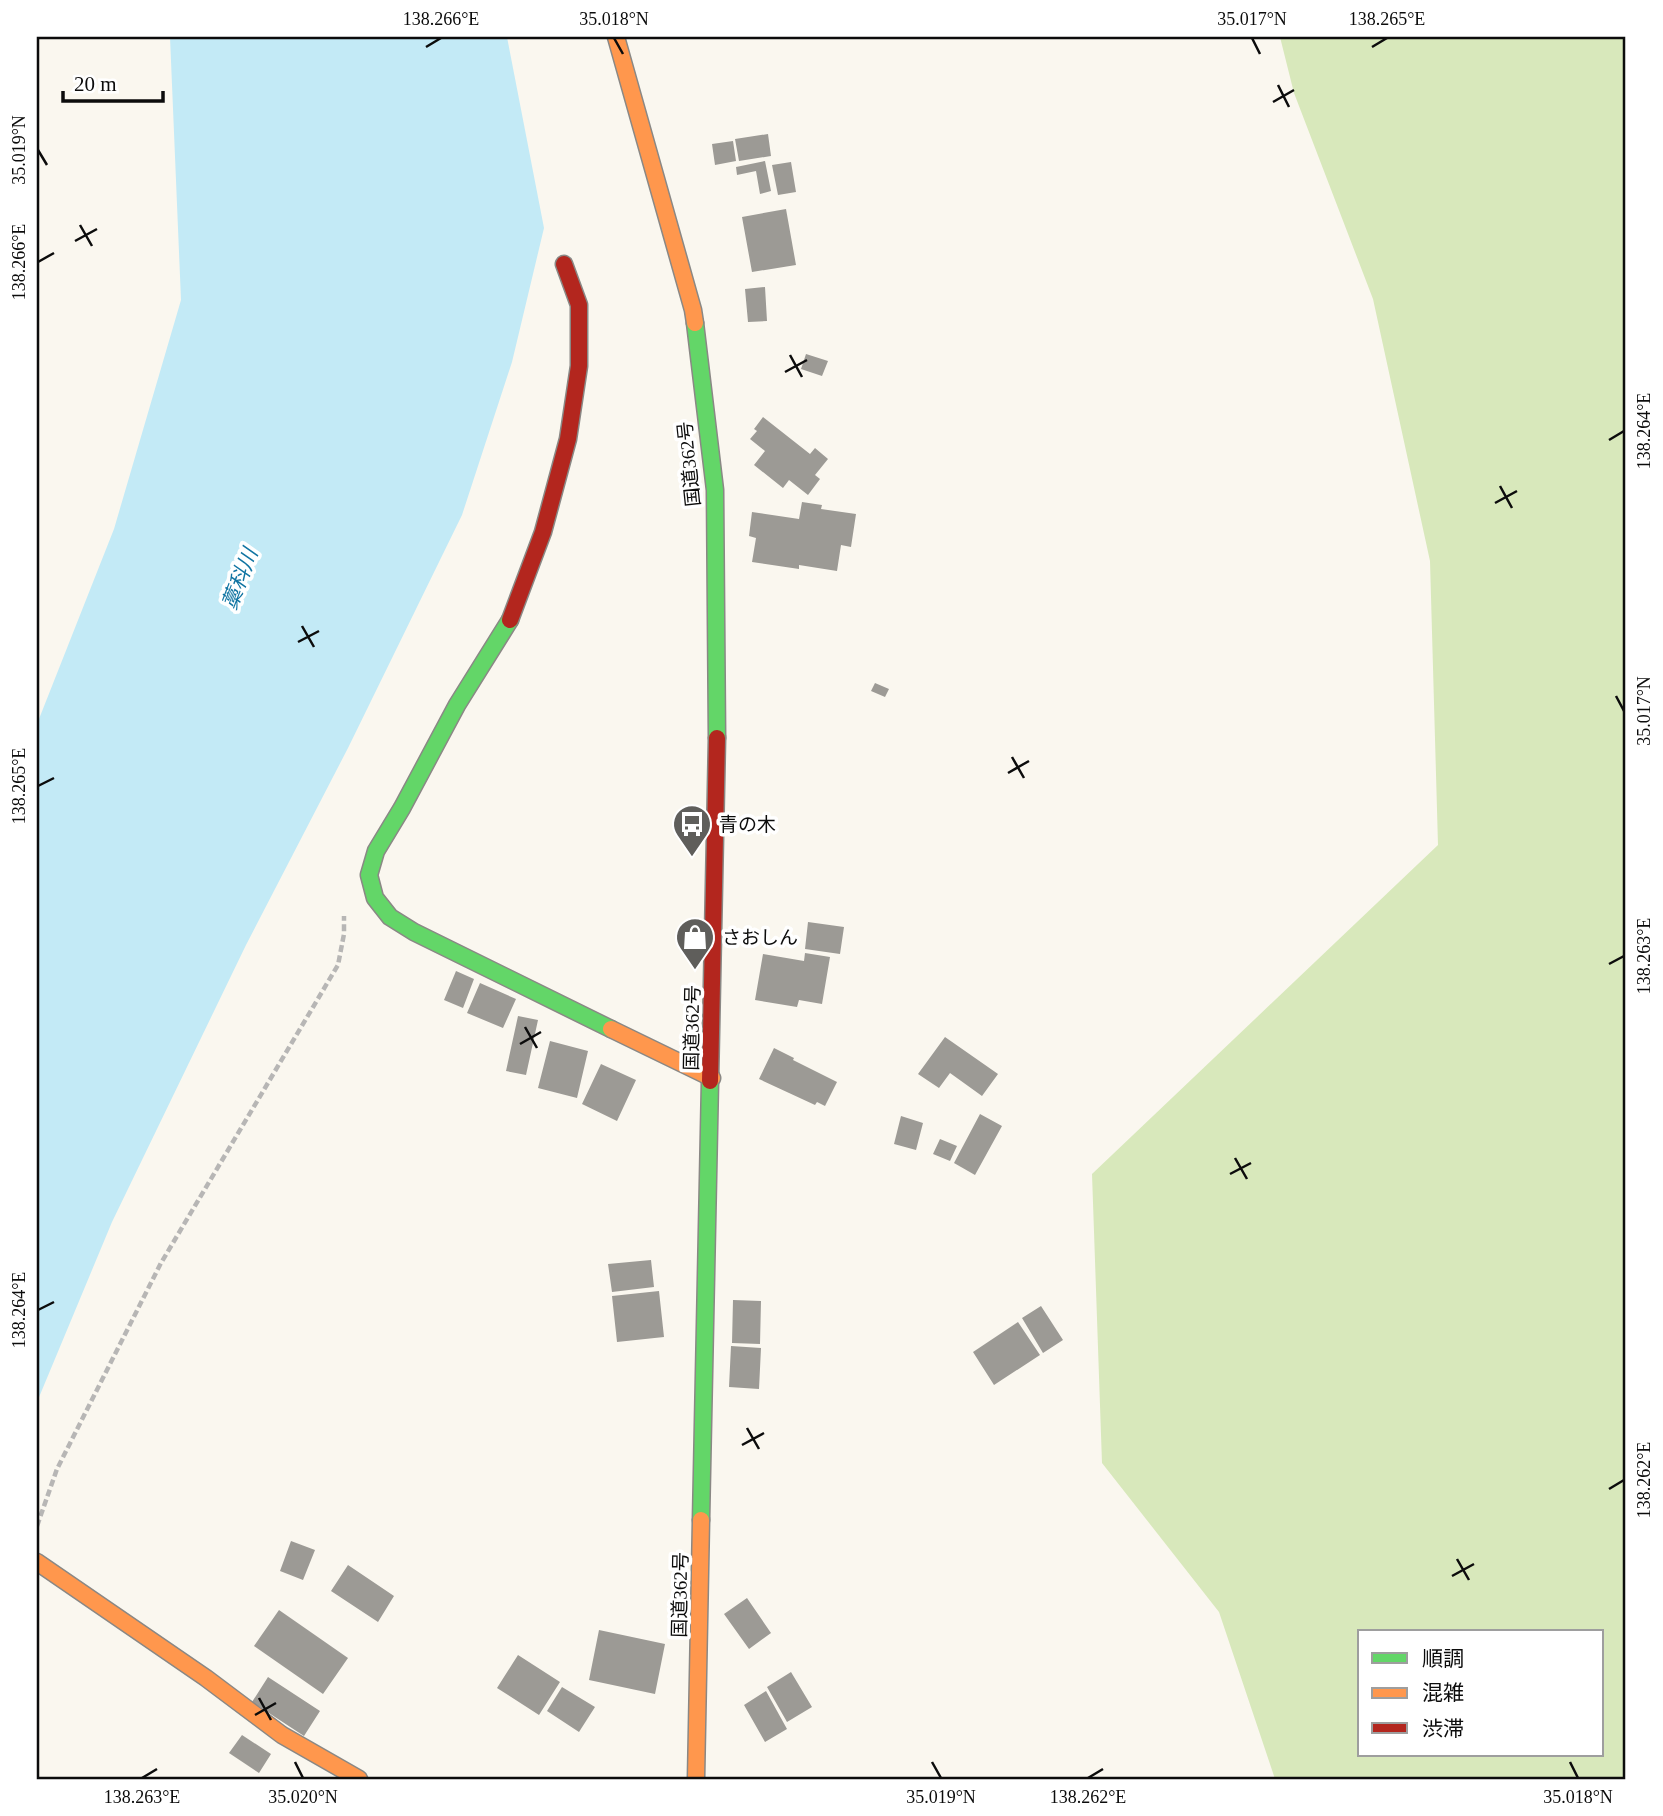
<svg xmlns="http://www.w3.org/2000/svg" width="1663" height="1816" font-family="'Times New Roman','Noto Sans JP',serif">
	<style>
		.forest { fill: #d8e8bb; fill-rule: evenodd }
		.water { fill: #c3eaf6 }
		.building { fill: #9c9a95 }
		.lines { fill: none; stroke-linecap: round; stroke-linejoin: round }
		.fast-casing { stroke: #8a8885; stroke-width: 19 }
		.slow-casing { stroke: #8a8885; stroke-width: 19 }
		.jam-casing { stroke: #8a8885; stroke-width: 19 }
		.path { stroke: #b7b6b5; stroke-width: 4.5; stroke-dasharray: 7 3.5; stroke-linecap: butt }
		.fast { stroke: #63d668; stroke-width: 16 }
		.slow { stroke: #ff974d; stroke-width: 16 }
		.jam { stroke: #b3261e; stroke-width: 16 }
		.ticks { fill: none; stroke: #0c0c0c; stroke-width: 2.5 }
		.labels { text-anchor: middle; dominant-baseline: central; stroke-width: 7; stroke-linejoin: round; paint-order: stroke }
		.street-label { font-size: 19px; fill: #0c0c0c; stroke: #fff }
		.poi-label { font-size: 19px; fill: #0c0c0c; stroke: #fff; text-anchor: start }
		.water-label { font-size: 21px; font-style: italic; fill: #1074a2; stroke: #fff }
		.neatline { fill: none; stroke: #0c0c0c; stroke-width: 2.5 }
		.ticks-label { font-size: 18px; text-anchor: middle; fill: #0c0c0c }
	</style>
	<rect width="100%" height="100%" fill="#faf7ef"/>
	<path class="forest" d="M1280,37H1626V1779H1275L1219,1612L1102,1463L1092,1174L1438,845L1430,561L1373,299L1294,93ZM1360,1632H1602V1755H1360Z"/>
	<path class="water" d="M170,37H507L544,228L512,362L462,515L348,748L246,945L112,1222L37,1402V724L114,529L181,300Z"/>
	<path class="building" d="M768,134L771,156L739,161L735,139Z
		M733,141L736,161L715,165L712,144Z
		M765,161L771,191L760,194L756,171L737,175L736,167Z
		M791,162L796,192L778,195L772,165Z
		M786,209L796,265L752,272L742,217Z
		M765,287L767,321L748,322L745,289Z
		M806,354L828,361L822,376L801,369Z
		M763,417L810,454L815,448L828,459L815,475L820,479L808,495L789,480L783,488L754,465L765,451L750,439L757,431L754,429Z
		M802,502L822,505L821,509L856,514L851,547L841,545L837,571L799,565V569L752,562L756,538L749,536L752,512L799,519Z
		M875,683L889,689L885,697L871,691Z
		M808,922L844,927L840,954L805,949Z
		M805,953L830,957L822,1004L799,1000L797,1007L755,1000L763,954L804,961Z
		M456,971L474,979L463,1008L444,1000Z
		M480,983L516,999L503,1028L467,1013Z
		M518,1016L538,1020L526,1075L506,1071Z
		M945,1037L998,1074L982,1096L950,1073L939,1088L918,1074Z
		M550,1041L588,1051L577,1098L538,1088Z
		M774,1048L794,1058L793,1060L837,1082L825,1106L817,1102L815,1105L759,1079Z
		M601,1064L636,1080L617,1121L582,1104Z
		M980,1114L1002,1126L975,1175L954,1163Z
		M901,1116L923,1123L916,1150L894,1144Z
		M940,1139L957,1146L950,1161L933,1154Z
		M651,1260L654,1287L612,1292L608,1264Z
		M659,1291L664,1337L617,1342L612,1296Z
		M733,1300L761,1301L760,1344L732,1343Z
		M1041,1306L1063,1340L1043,1353L1022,1318Z
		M1018,1322L1040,1355L994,1385L973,1352Z
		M731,1346L761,1348L759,1389L729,1387Z
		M291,1541L315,1550L303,1580L280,1571Z
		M348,1565L394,1596L378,1622L331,1591Z
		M747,1598L771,1633L749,1649L724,1614Z
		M279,1610L348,1658L323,1694L254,1646Z
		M599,1630L665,1644L655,1694L589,1680Z
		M518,1655L560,1682L539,1715L497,1688Z
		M791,1672L812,1707L787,1722L767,1687Z
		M268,1677L320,1711L304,1736L252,1702Z
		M562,1687L595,1707L579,1732L547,1711Z
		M766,1691L787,1729L765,1742L744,1705Z
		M242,1735L271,1754L259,1773L229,1753Z"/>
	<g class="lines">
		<defs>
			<path id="fast" d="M695,323L715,490L717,738
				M510,620L457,705L402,808L376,851L369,875L375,898L390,917L414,932L611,1029
				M701,1520L710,1081"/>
			<path id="slow" d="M616,37L693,310L695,323
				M611,1029L712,1078
				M37,1562L206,1678L282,1735L359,1779
				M696,1779L701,1520"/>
			<path id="jam" d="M510,620L543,532L568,439L579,366V305L564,264
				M710,1081L717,738"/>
		</defs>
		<use href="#fast" class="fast-casing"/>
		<use href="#slow" class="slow-casing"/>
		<use href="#jam" class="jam-casing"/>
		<path class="path" d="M37,1526L57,1469L161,1263L338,965L344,934V916"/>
		<use href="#fast" class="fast"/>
		<use href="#slow" class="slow"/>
		<use href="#jam" class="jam"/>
	</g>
	<path class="ticks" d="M614,38L623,54M1252,38L1260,54M426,47L441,38M1372,47L1387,38M1278,85L1289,107M1273,102L1294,90M38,150L47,165M80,225L92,246M75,241L97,229M38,262L54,253M790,355L802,377M785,372L807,360M1609,440L1624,431M1500,486L1512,508M1495,503L1517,491M302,626L314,647M298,642L319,631M1616,696L1624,711M1012,757L1024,778M1008,773L1029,761M38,786L54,778M1609,964L1624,956M525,1027L537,1048M520,1044L541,1032M1235,1158L1247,1179M1230,1174L1251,1163M38,1310L54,1302M747,1428L759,1449M742,1445L764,1433M1609,1489L1624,1480M1457,1559L1469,1580M1452,1576L1474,1564M259,1698L271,1720M255,1715L276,1703M295,1762L303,1778M932,1762L941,1778M1570,1762L1578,1778M142,1778L157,1769M1088,1778L1103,1769"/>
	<defs>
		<symbol id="bus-pin" viewBox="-11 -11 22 30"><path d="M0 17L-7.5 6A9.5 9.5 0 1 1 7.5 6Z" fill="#5f5e5b" stroke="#fff"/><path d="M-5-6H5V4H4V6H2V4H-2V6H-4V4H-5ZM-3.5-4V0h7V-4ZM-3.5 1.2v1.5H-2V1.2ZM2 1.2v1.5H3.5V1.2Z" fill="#fff"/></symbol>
		<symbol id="shop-pin" viewBox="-11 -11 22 30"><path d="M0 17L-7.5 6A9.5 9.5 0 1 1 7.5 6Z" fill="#5f5e5b" stroke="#fff"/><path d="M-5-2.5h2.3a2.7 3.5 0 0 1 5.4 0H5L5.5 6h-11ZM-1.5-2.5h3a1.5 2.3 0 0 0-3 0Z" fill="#fff"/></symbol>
	</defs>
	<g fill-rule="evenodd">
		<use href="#bus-pin" x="670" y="802" width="44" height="60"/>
		<use href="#shop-pin" x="673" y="915" width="44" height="60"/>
	</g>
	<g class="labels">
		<g class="street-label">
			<text transform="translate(689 464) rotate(-96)">国道362号</text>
			<text transform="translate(692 1028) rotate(-89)">国道362号</text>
			<text transform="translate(680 1595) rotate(-89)">国道362号</text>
		</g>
		<g class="poi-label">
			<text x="719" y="824">青の木</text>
			<text x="722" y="937">さおしん</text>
		</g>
		<g class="water-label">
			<text transform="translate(240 579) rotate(-69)">藁科川</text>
		</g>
	</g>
	<rect width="1663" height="1816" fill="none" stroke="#ffffff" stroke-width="77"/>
	<rect x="1358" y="1630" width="245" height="126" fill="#ffffff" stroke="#9e9e9e" stroke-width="2"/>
	<rect x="1372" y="1653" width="35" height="10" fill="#63d668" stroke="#9e9e9e" stroke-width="2"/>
	<text x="1422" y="1666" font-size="21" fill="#0c0c0c">順調</text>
	<rect x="1372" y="1688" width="35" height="10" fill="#ff974d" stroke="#9e9e9e" stroke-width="2"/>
	<text x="1422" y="1700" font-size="21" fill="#0c0c0c">混雑</text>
	<rect x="1372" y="1723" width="35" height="10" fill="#b3261e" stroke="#9e9e9e" stroke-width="2"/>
	<text x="1422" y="1736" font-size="21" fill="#0c0c0c">渋滞</text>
	<path d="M63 91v10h100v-10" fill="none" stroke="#0c0c0c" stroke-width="3.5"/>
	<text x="74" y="91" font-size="21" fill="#0c0c0c" stroke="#ffffff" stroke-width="5" paint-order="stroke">20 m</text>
	<rect x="38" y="38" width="1586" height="1740" class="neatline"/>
	<g class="ticks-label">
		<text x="441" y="25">138.266°E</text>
		<text x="614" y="25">35.018°N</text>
		<text x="1252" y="25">35.017°N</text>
		<text x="1387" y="25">138.265°E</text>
		<text transform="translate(19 150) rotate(-90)" y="6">35.019°N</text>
		<text transform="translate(19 262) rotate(-90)" y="6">138.266°E</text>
		<text transform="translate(1644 431) rotate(-90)" y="6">138.264°E</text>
		<text transform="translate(1644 711) rotate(-90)" y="6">35.017°N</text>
		<text transform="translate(19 786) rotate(-90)" y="6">138.265°E</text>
		<text transform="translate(1644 956) rotate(-90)" y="6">138.263°E</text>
		<text transform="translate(19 1310) rotate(-90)" y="6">138.264°E</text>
		<text transform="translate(1644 1480) rotate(-90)" y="6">138.262°E</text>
		<text x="142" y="1803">138.263°E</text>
		<text x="303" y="1803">35.020°N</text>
		<text x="941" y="1803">35.019°N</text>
		<text x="1088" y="1803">138.262°E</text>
		<text x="1578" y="1803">35.018°N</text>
	</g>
</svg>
